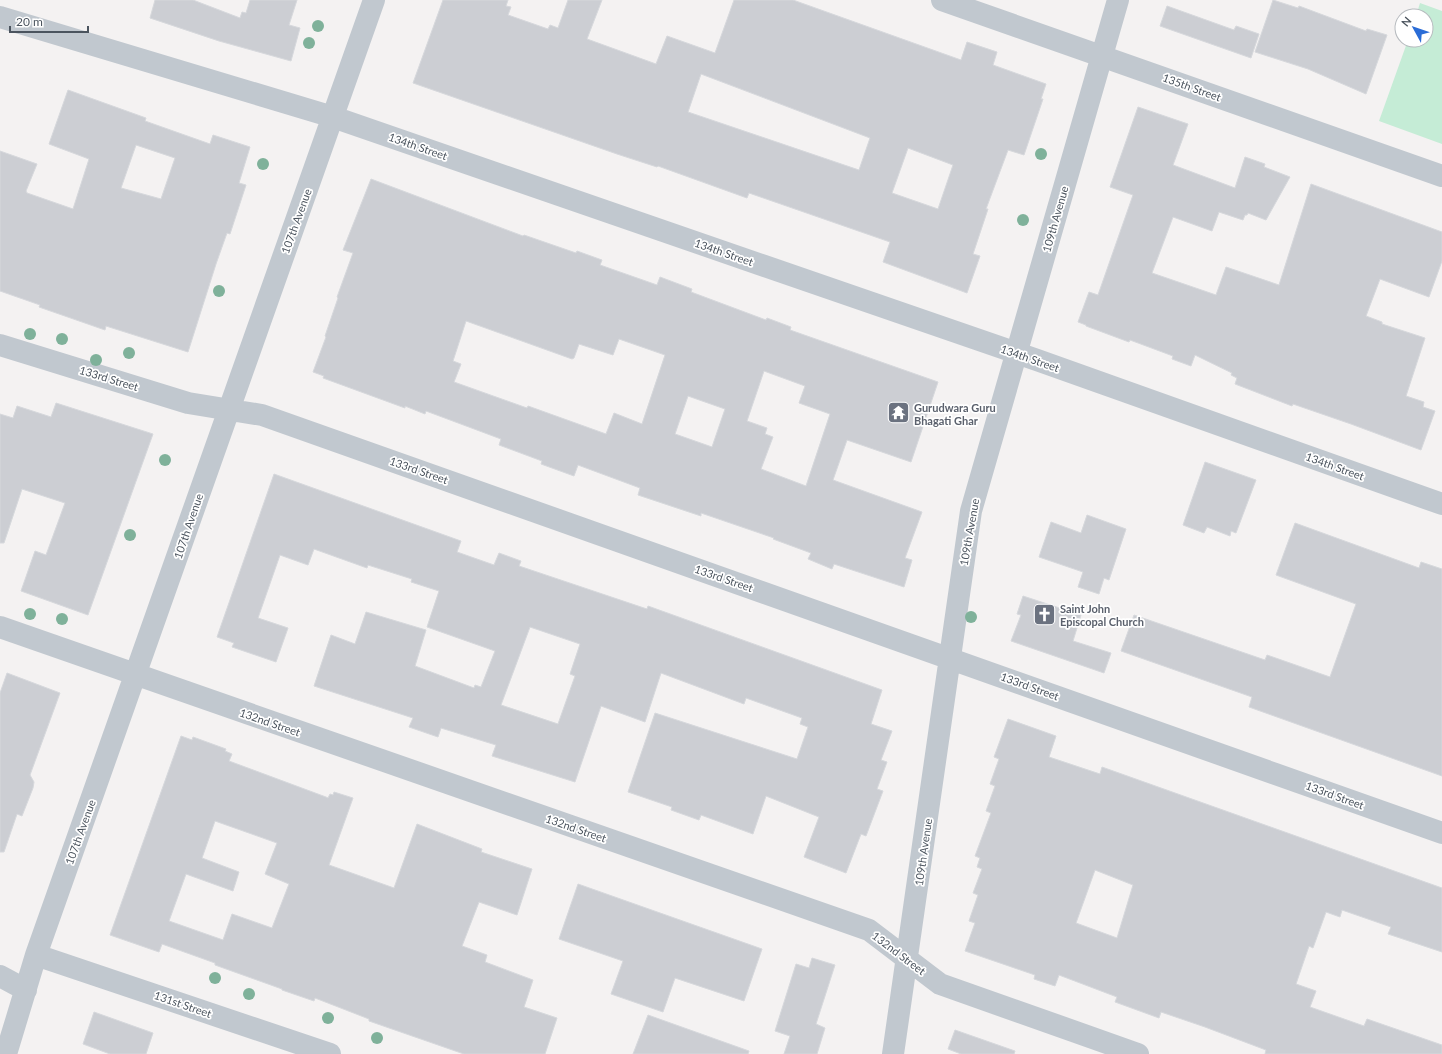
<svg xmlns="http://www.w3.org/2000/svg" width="1442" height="1054" font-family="Lato,sans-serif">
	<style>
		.green { fill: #c5ecd6 }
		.building { fill: #ccced3; stroke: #d6d8dc; fill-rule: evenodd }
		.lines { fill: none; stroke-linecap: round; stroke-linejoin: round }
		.minor { stroke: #c1c8cf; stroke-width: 22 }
		.tree { fill: #7fb19a }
		.labels { text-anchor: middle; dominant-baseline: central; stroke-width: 3.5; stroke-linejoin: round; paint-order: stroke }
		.street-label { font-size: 11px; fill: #4b545e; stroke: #fff }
		.worship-label { font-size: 11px; font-weight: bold; fill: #5b616d; stroke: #fff; text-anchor: start }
	</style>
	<rect width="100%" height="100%" fill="#f4f2f2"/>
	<path class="green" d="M1420,3L1442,11V144L1379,121L1408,40H1426V16H1416Z"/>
	<path class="building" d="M155,0H193L240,18L242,12L246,13L250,0H297L289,25L300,28L291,61L219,41L150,18Z
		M443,0H508L506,6L511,7L508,15L548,29L550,25L558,28L568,0H602L587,39L656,64L667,36L715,53L734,0H793L961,60L967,42L997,52L993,65L1046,84L1041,99H1043L1024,155L1008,150L986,209H988L973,254L980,256L967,293L883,262L890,242L749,193L747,198L658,166L657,167L617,154L413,83ZM701,74L870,138L859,170L688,112ZM908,148L953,165L938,209L892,193Z
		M1273,0L1298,8L1299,6L1366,31L1367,29L1387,35L1366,94L1308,69L1255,52Z
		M1167,6L1234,30L1236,26L1259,34L1251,58L1160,26Z
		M68,90L146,118L145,121L210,144L213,135L250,147L239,183L246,185L230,234L227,233L216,264L188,352L106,326L105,330L39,307L40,305L0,291V151L37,164L26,191L27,193L73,209L89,159L49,144ZM136,145L175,158L161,199L121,188Z
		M1138,107L1188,124L1173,165L1235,188L1245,157L1265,164L1264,167L1290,177L1266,220L1248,213L1247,215H1245L1243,220L1219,212L1212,231L1173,217L1152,273L1216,295L1226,267L1279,285L1311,184L1442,232V261L1429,297L1380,279L1366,316L1382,322V324L1425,338L1406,396L1424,402L1423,407L1435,411L1421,450L1351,424L1293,404L1292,406L1235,384L1237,378L1231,375L1232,373L1195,355L1191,366L1172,359L1173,356L1130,340L1129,342L1086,326V325L1078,322L1089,292L1098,295L1133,195L1110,187Z
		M371,179L523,236L524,235L576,253L577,251L602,260L600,265L657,285L660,277L692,289L691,292L766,320L767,318L791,327L790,330L938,382L911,462L847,440L833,480L922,512L905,558L912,560L904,587L834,564L832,569L808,559L811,553L773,539L774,538L701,513V516L638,495L640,488L578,465L574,476L541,464L542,461L499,445L501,439L426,411L425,414L405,406V408L323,378L324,376L313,372L326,337L325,336L338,298L337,297L353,253L343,250ZM466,321L572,359L574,358L579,344L613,355L619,339L665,355L642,424L614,413L606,434L528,406L527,408L454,382L461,364L453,361ZM764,371L805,386L799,403L830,414L806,486L761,469L773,437L765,434L767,428L747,421ZM688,396L725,409L712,447L675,434Z
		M56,403L153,434L88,615L21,591L35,551L46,555L65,503L22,489L4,543H0V414L13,418L17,406L51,417Z
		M1205,462L1256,480L1236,533L1231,531L1230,536L1207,527L1204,533L1183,525Z
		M274,474L461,541L457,552L494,565L499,553L521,561L519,566L647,609L648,606L882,690L871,724L892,731L881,760L887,762L877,789L883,791L866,836L861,834L846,873L804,857L819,817L766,796L753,834L701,815L699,820L671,810L672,807L628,792L655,713L797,759L808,727L800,724L802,718L746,698L744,704L661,673L645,722L601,706L575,782L492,756L496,745L441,728L438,737L409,727L413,718L314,686L331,635L355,644L366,612L426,630L415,666L474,688L475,685L481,687L495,651L427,627L439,591L411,582L412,579L368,565L367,568L314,549L308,565L280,555L258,618L288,628L276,662L232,647L234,643L217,637ZM530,627L580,644L570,674L575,676L558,724L501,705Z
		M1087,515L1126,529L1109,580L1104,578L1099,594L1078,587L1083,572L1039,557L1051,522L1081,533Z
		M1295,523L1419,568L1421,562L1442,569V776L1249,707L1252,697L1121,651L1134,615L1265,660L1267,655L1330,677L1356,604L1276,575Z
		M1023,596L1081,615L1073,641L1111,653L1104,673L1011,641L1021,615L1017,614Z
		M7,673L60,693L30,775L34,782L33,788L22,816L17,814L4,852H0V693Z
		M1008,719L1056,736L1049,757L1100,774L1102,767L1442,888V952L1388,934L1391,927L1342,910L1340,917L1326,912L1313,948L1309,946L1296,984L1316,991L1310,1007L1364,1026L1367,1019L1442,1045V1054H1265L1266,1050L1205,1027L1161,1012L1159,1018L1115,1002L1117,997L1059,975L1055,986L1034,979L1035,975L965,951L975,923L969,921L978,895L973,893L982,869L977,867L980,858L975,856L991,813L986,811L995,786L990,784L999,759L994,757ZM1095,870L1133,885L1117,938L1076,923Z
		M181,736L192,740L193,737L226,749L225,751L232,754L229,761L326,797L328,798L330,794L333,795L334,792L353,798L329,865L394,888L417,824L482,849L481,852L532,869L517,915L479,902L462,946L487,955L485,962L533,980L524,1007L557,1018L545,1054H464L369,1021V1019L315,998L314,1001L282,990V989L215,965V963L162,944L159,952L110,935ZM215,821L277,843L265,874L289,884L272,928L232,914L223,940L169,921L186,874L233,891L239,872L202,858Z
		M578,884L762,949L744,1001L675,978L663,1012L611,994L623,961L559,939Z
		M812,958L835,965L816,1024L825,1028L817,1054H784L790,1036L775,1031L796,964L809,968Z
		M94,1012L153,1033L146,1054H110L83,1044Z
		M648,1015L749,1051L748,1054H633Z
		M955,1030L1015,1051L1014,1054H961L948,1049Z"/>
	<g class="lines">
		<path class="minor" d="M942,0L1442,176
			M0,17L333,117L1037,360L1442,504
			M0,345L188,403L262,415L1442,833
			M0,627L869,930L940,984L1138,1054
			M36,955L330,1054
			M0,976L26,990
			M6,1054L36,955L374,0
			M893,1054L971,511L1118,0"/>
	</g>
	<g class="tree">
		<circle cx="318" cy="26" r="6"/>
		<circle cx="309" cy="43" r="6"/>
		<circle cx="1041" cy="154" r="6"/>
		<circle cx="263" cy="164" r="6"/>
		<circle cx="1023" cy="220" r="6"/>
		<circle cx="219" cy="291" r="6"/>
		<circle cx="30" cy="334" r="6"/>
		<circle cx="62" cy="339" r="6"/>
		<circle cx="129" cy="353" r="6"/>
		<circle cx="96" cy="360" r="6"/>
		<circle cx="165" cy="460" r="6"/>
		<circle cx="130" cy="535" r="6"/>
		<circle cx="30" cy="614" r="6"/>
		<circle cx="971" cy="617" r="6"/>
		<circle cx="62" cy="619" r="6"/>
		<circle cx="215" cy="978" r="6"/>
		<circle cx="249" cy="994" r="6"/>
		<circle cx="328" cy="1018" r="6"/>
		<circle cx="377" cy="1038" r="6"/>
	</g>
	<defs>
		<symbol id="temple-square" viewBox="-11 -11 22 22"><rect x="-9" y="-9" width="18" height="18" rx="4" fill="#6b7280" stroke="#fff"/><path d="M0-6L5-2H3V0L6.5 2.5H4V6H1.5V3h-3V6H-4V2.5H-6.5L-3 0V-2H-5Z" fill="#fff"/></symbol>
		<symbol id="church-square" viewBox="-11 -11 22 22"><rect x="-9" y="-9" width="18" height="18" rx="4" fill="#6b7280" stroke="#fff"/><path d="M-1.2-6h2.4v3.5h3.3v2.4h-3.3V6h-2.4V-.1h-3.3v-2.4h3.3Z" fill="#fff"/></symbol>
	</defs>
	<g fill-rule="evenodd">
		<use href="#temple-square" x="886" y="400" width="25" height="25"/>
		<use href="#church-square" x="1032" y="602" width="25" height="25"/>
	</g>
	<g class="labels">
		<g class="street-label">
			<text transform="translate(1192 87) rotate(20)">135th Street</text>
			<text transform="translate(418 146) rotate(19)">134th Street</text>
			<text transform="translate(1055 219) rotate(-74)">109th Avenue</text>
			<text transform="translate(296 221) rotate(-70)">107th Avenue</text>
			<text transform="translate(724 252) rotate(19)">134th Street</text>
			<text transform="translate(1030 358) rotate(19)">134th Street</text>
			<text transform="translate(109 378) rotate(17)">133rd Street</text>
			<text transform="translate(1335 466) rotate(20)">134th Street</text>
			<text transform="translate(419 470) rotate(19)">133rd Street</text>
			<text transform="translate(188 526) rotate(-71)">107th Avenue</text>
			<text transform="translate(969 532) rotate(-80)">109th Avenue</text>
			<text transform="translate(724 578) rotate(19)">133rd Street</text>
			<text transform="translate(1030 686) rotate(20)">133rd Street</text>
			<text transform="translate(270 722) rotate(19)">132nd Street</text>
			<text transform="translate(1335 795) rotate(20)">133rd Street</text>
			<text transform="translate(576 828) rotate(19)">132nd Street</text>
			<text transform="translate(80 832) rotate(-70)">107th Avenue</text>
			<text transform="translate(923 852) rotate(-82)">109th Avenue</text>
			<text transform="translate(899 953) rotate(37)">132nd Street</text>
			<text transform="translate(183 1004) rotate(19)">131st Street</text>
		</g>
		<g class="worship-label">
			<text x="914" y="407">Gurudwara Guru<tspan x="914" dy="13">Bhagati Ghar</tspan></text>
			<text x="1060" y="608">Saint John<tspan x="1060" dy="13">Episcopal Church</tspan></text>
		</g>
	</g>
	<g transform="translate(1414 28) rotate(310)"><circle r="19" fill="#ffffff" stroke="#b7bbbf"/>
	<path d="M0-3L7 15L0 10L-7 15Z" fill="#2a6cd6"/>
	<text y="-6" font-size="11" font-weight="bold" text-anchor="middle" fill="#4b545e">N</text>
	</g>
	<path d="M10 26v6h78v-6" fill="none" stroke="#4b545e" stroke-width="2"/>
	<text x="16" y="26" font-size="12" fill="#4b545e" stroke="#ffffff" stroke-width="3" paint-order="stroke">20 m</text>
</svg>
